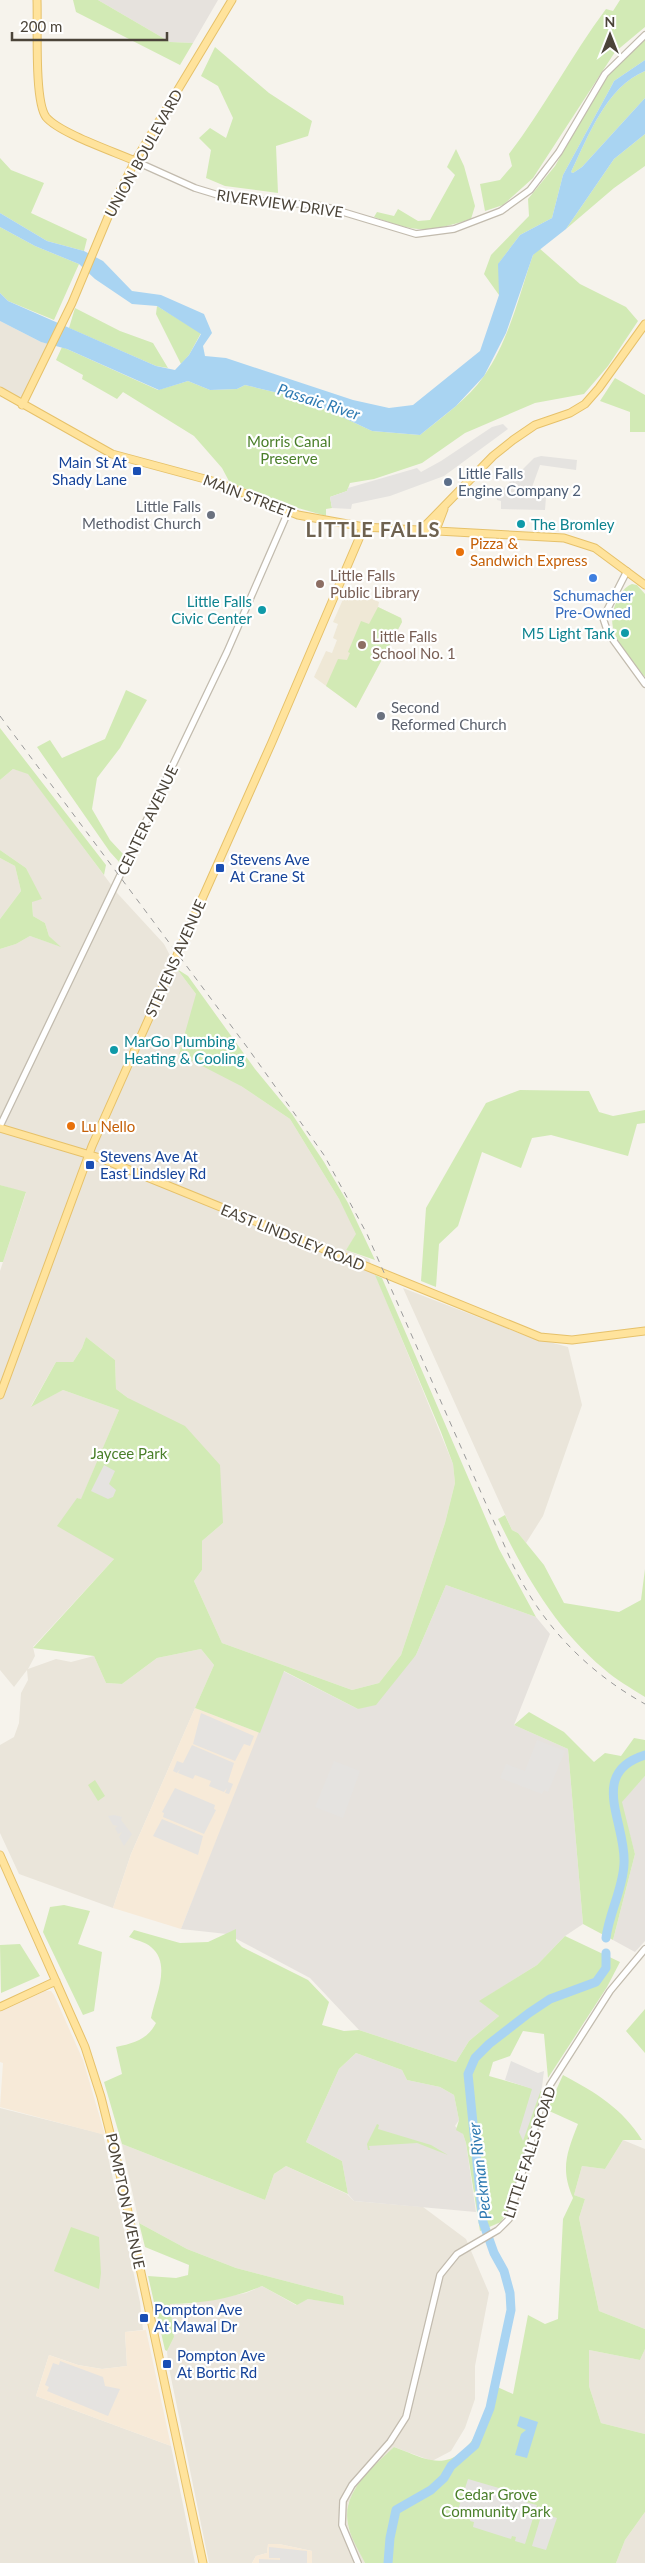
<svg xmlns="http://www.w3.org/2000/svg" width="645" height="2563" font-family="Lato,sans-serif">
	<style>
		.residential { fill: #eae5da }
		.commercial { fill: #f7ead8 }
		.industrial { fill: #e6e2dd }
		.education { fill: #efe8d6 }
		.green { fill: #d2eab5 }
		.parking { fill: #e5e3e0 }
		.water { fill: #a9d4f2 }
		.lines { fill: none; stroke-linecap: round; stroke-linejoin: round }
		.river { stroke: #a9d4f2; stroke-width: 9 }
		.minor-casing { stroke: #c2bbae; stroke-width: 8 }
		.major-casing { stroke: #e6c16a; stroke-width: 9 }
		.minor { stroke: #fff; stroke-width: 5.5 }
		.major { stroke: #ffe39c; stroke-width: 7 }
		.rail { stroke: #9a9a9a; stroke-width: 1; stroke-dasharray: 6 6; stroke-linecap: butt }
		.transit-dot { fill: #1a4fb4; stroke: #fff; stroke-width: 2 }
		.service-dot { fill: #5c6f8a; stroke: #fff; stroke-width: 2 }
		.worship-dot { fill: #6b7280; stroke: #fff; stroke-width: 2 }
		.culture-dot { fill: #0f9aa8; stroke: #fff; stroke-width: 2 }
		.food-dot { fill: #e8710a; stroke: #fff; stroke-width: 2 }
		.shop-dot { fill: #3f7fe0; stroke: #fff; stroke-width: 2 }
		.education-dot { fill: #8d6e63; stroke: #fff; stroke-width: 2 }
		.labels { text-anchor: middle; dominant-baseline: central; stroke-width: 4.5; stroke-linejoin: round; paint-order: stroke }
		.street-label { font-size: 15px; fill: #4b4439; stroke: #fff }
		.park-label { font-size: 15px; fill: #4a7f2a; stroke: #fff }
		.transit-label { font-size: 15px; fill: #164399; stroke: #fff; text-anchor: start }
		.service-label { font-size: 15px; fill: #4e5e75; stroke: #fff; text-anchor: start }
		.worship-label { font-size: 15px; fill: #5b616d; stroke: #fff; text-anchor: end }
		.culture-label { font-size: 15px; fill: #0d838f; stroke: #fff; text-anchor: start }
		.food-label { font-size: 15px; fill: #c56008; stroke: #fff; text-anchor: start }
		.education-label { font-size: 15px; fill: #785e54; stroke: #fff; text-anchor: start }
		.shop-label { font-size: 15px; fill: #366cbe; stroke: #fff }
		.water-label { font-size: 16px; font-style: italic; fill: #2e7ab2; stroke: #fff }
		.district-label { font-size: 20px; font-weight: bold; letter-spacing: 1px; fill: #6e6250; stroke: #fff }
	</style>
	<rect width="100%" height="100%" fill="#f6f3ec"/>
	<path class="residential" d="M0,321L41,342L48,343L25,394L17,400L0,390Z
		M13,769L28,773L118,894L164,944L177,969L196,994L241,1086L290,1119L339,1199L357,1234L346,1250L369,1259L453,1464L455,1483L445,1523L401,1655L379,1683L352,1690L222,1643L194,1581L202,1570V1541L223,1523L128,1398L116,1389L115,1360L86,1337L82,1348L73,1362H56L31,1406L63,1390L119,1410L81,1500L78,1498L114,1559L33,1647L35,1656L28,1669L56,1659L71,1662L94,1656L106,1683L122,1684L157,1658L201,1649L214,1665L131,1854L113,1908L19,1874L0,1833V1745L14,1737L19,1723L21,1693L28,1680L27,1670L14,1687L0,1670V1271L26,1193L0,1185V949L16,944L30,936L59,946L49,936L45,923L33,916L32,901L41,899L26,868L0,850V780Z
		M0,858L15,866L21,891L0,919Z
		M403,1288L527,1336L568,1347L582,1405L543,1516L526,1543L518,1533L512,1530Z
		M0,2108L103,2134L140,2302L143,2330L125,2332L127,2366L102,2369L78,2365L49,2355L36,2396L171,2446L195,2563H0Z
		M623,2140L645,2149V2329L599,2311L579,2218L585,2199L574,2195L582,2166L605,2169Z
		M122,2144L265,2200L274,2174L286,2166L347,2194L354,2201L423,2207L466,2239L489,2293L475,2366V2399L465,2428L451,2451L432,2461L394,2447L355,2489L348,2504L347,2519L349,2530L365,2563H312V2551L279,2544L268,2545L267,2553L256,2556L252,2563H209L168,2363L167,2351L174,2337L170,2304H188L246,2293L262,2286L296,2305L308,2299L343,2304V2296L236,2268L187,2249L139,2223Z
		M645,2349V2434L601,2423L589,2386V2350L640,2360Z
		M645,2512V2563H616L625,2540Z"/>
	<path class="commercial" d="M195,1708L260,1733L181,1929L113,1908L131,1854Z
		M45,1991H51L54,1995L83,2060L105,2135L0,2107L3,2063L0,2062V2012Z
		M146,2330L171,2446L36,2396L49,2355L78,2365L102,2369L127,2366L125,2332Z
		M268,2544H279L312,2551V2563H252L256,2556L267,2553Z"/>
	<path class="industrial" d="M98,0H218L193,43L170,42Z
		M446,1585L536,1617L550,1634L514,1725L568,1749L583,1924L565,1936L537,1965L480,2001L499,2016L469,2041L456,2062L359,2030L310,1978L227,1934L181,1929L283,1671L358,1709L416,1655Z
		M645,1776V1941L635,1952L613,1940L635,1854L621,1802Z
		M356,2053L402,2070L407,2080L440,2087L454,2095L459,2120L455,2126L463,2134L466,2143L476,2212L354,2201L348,2194L342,2161L306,2142L339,2069Z"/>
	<path class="education" d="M348,588L379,602L378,607L401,618L402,622L356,708L314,677L326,651L332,653L337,640L333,638L338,624L333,622Z"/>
	<path class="green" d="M73,0H98L170,42L193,43L180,65L76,12Z
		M620,0H645V27L615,52L533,178L503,205L485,211L480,184L500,180L512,166L509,154C544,108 571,56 606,9L613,11Z
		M645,39V60L614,81L612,85L563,175L552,218L520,235L499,263V295L484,274L491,255L529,216L528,199L555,166L602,84L618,63Z
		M215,47L269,93L312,121L308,136L276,146L278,193L225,186L206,178L211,150L199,138L210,128L226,138L233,118L218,86L201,76Z
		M645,71V98L582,167L573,173L571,172C588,137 606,87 645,71Z
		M645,134V166L614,188L566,229L614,159Z
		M456,149L464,166L475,206L471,219C425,233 419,233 374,217L377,212L394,216L398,209L418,221L430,220L455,175L447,167Z
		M0,158L11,170L44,183L31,213L87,239L84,251L47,241L0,213Z
		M0,227L35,246L79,264L54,320L8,301L0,293Z
		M539,248L580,284L626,307L638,321L608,366L584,394L535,403L465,433L422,463L374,479L350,483L347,491L330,497L332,508L326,509V516L291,506L230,483L222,468L194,436L123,392L117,399L82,379L83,375L56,360L62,347L67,349L158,390L188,381L210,390L237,389L245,385L304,399L372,431L420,435C442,417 468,399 484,376C509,341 519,295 533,255Z
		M157,306L201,333L189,355L181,364L156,314Z
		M75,308L120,331L153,343L168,368L156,366L69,328Z
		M615,378L645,395V432H630V412L600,401Z
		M632,584L637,585L645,594V677C628,654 601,631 617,601C621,594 624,587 632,584Z
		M378,607L401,618L402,622L356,708L326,686L338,659L347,660L350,653L348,652L361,621L369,624Z
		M126,690L147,700L120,748L97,778L92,809L110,840L123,854L120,863L110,852L37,747L50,740L62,758L105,739Z
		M0,728L106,865L104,875L28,774L13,769L0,780Z
		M0,850L26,868L42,899L32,902L33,916L45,923L49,936L61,947L30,936L16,944L0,949V919L21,891L15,866L0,858Z
		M177,969L188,976L255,1069L292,1114L324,1162L348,1203L375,1260L346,1250L356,1234L339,1199L290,1119L241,1086L179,1054L196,994Z
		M520,1090L589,1091L599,1112L613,1116L645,1110V1123L637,1124L628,1156L551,1135L532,1138L521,1168L482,1152L458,1226L439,1244L436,1287L421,1281L426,1208L486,1103Z
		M0,1185L26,1192L3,1262H0Z
		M375,1275L382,1278L499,1549L536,1617L446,1585L416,1655L376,1705L358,1709L284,1671L260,1733L195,1708L214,1665L201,1649L157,1658L122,1684L106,1683L94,1656L33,1648L114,1559L57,1526L77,1498L81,1499L119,1410L63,1390L31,1407L56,1362H73L82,1348L86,1337L115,1360L116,1389L128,1398L185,1426L220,1465L223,1523L202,1541V1570L194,1581L222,1643L352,1690L379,1683L401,1655L445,1523L455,1483L453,1464L441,1432Z
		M505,1515L512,1530L518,1533L544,1565L564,1603L619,1612L641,1600L645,1569V1697C631,1688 616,1680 604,1669C555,1628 525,1575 498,1519Z
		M529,1712L564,1732L594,1762L605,1753L621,1756L634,1738L645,1740V1776L622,1802L635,1854L613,1940L583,1924L568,1749L514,1725Z
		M95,1780L105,1796L98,1801L88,1785Z
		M64,1905L90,1911L78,1944L102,1952L94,2011L83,2015L43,1932L50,1907Z
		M236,1929V1941L242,1947L308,1980L329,2002L322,2025L344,2031L359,2030L456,2062L469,2041L499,2016L479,2001L537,1965L565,1936L620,1962L607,1987L548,2078L544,2034L523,2031L510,2056L493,2062L489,2076L542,2091L507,2212L501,2222L480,2231L466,2143L463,2134L456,2130L459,2120L454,2095L440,2087L407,2080L402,2070L356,2053L339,2069L306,2142L342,2161L348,2194L286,2166L274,2174L265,2200L122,2144L104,2082L122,2074L116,2047C134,2043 147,2040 156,2023L151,2018C155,1997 172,1964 151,1947C146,1942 135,1940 129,1937L134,1930L180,1943L208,1942Z
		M20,1944L40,1976L1,1993L0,1945Z
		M645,2009V2053L626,2031Z
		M563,2075C595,2092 623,2109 642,2140H623L605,2169L582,2166L574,2195L585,2199L579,2218L599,2311L645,2329V2349L640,2360L589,2350V2386L601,2423L645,2434V2512L625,2540L616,2563H365C359,2551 350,2537 348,2524C341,2492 374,2466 394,2447C406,2451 419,2458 431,2460C471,2468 486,2415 493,2385L513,2394L528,2315L545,2324L558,2319L563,2219L573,2198C560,2169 567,2152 578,2124L547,2110Z
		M377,2124L379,2125L378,2129L431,2145L448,2155L417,2143L369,2146L370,2150H368L367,2144Z
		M139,2223L187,2249L236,2268L343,2296L344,2305L308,2299L297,2305L262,2286C234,2298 201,2304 170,2304L174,2337L167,2351L165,2350L148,2276L176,2278L188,2275L189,2265L145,2247Z
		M71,2227L99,2237L101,2273L99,2289L54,2271Z"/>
	<path class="parking" d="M503,424L508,429L444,476L390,496L352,504L351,509L332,508L330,497L347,491L348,488L417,468L421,472L441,461L492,427Z
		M541,456L577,460L576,470L540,465L531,490L536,491V496L546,497L545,510L501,509V501L497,500V497H501V491L534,458Z
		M104,1465L115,1471L109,1484L116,1490L113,1497L108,1499L91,1491Z
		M201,1713L254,1736L250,1746L244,1744L235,1761L193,1744Z
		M537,1740L565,1751L548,1792L544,1790L542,1794L500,1778L506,1764L525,1771Z
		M192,1745L234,1763L228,1782L233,1784L229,1794L225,1793L227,1788L224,1792L209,1786L211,1781L195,1775L193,1779L178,1773L180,1769L177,1773L173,1771L177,1761L183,1763Z
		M334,1761L360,1771L343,1818L315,1807Z
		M175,1788L215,1805L214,1809L216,1810L204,1834L163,1817L164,1813L162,1812Z
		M114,1815L122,1817L121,1820L132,1834L124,1846L119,1837L122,1832L118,1834L115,1828L118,1826L113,1825L108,1816Z
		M162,1819L203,1836L198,1855L153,1836Z
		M511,2061L538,2073L544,2071L542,2087L523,2141L519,2132L532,2089L505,2080Z
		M60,2361L103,2377L105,2386L120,2389L108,2416L47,2391L49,2387L45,2385L53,2363L59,2365Z
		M468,2479L526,2496L525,2502L537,2505L525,2544L515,2541L516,2537L512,2536L511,2539L473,2527L474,2522L470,2521L472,2514L457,2513Z
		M542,2513L557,2518L546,2550L532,2546Z
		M269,2547L307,2551V2563H259V2559L280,2560V2558H269Z"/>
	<path class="water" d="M645,60V71C606,87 588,137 571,172L573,173L582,167L645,98V134L614,159L566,229L533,255L506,333L484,376L456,406L420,435L372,431L304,399L245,385L237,389L210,390L188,381L159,390L67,349L41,342L0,321V293L8,301L156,366L175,370L189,355L201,334L157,306L132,304L95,279L79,264L35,246L0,227V213L47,241L84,251L103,261L132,291L161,295L204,314L212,333L203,346L205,356L226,358L353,400L389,408L413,405L480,351L499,295L498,264L520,235L552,218L563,175L612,85L614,81Z
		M520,2416L538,2422L527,2458L515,2455L521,2434L526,2430L517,2426Z"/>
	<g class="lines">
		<path class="river" d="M606,1938C609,1913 623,1889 624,1864C627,1824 587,1773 645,1755
			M388,2563L390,2538L396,2510L431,2490L444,2478L451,2466L475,2445L490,2408L511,2310L510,2293L504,2271L494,2253L483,2222L468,2074L475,2058L489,2044L529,2013L550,1999L596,1982L606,1968V1953"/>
		<defs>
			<path id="minor" d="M135,161L195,188L228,198L323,206L416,234L454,229L501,211L530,190L559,152L605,74L645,35
				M627,571L603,618L608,633L645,684
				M0,1126L227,652L288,512
				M358,2563L342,2525L343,2501L352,2485L390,2442L406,2417L440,2275L457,2254L498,2230L509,2219L540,2110L550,2085L610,1991L645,1949"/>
			<path id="major" d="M37,0C38,24 34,101 46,117C59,133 115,152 135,161
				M0,391L112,454L216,482L298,515L364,527L564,538L595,548L645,585
				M22,405L72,303L113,205L135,161L232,0
				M421,530L493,456L513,440L535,425L570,413L585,404L599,388L645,324
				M436,530L444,509
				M0,1128L100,1158L540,1337L572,1340L645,1331
				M0,1395L92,1146L272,742L364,527
				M0,1855L85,2047L101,2097L118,2165L203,2563
				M0,2007L56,1981"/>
		</defs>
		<use href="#minor" class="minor-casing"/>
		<use href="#major" class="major-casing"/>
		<use href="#minor" class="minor"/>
		<use href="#major" class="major"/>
		<path class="rail" d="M0,716L247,1047L324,1155L367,1234L513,1565C542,1625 586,1671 645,1704"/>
	</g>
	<g class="transit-dot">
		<rect x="132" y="466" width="10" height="10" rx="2.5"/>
		<rect x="215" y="863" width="10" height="10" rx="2.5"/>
		<rect x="85" y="1160" width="10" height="10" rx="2.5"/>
		<rect x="139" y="2313" width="10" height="10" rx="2.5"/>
		<rect x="162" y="2359" width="10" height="10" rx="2.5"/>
	</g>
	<circle class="service-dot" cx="448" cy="482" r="5"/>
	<g class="worship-dot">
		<circle cx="211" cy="515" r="5"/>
		<circle cx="381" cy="716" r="5"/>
	</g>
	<g class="culture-dot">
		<circle cx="521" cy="524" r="5"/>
		<circle cx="262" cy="610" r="5"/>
		<circle cx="625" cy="633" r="5"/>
		<circle cx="114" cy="1050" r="5"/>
	</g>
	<g class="food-dot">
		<circle cx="460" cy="552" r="5"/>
		<circle cx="71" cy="1126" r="5"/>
	</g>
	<circle class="shop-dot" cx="593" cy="578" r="5"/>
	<g class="education-dot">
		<circle cx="320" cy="584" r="5"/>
		<circle cx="362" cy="645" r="5"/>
	</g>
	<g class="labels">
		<g class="street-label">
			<text transform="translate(143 153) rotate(-61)">UNION BOULEVARD</text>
			<text transform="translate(280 203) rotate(8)">RIVERVIEW DRIVE</text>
			<text transform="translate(249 496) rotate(21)">MAIN STREET</text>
			<text transform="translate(147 820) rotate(-64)">CENTER AVENUE</text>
			<text transform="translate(175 958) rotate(-66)">STEVENS AVENUE</text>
			<text transform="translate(293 1237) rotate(22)">EAST LINDSLEY ROAD</text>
			<text transform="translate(529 2152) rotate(-72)">LITTLE FALLS ROAD</text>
			<text transform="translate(126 2201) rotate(78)">POMPTON AVENUE</text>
		</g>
		<g class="park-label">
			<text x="289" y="441">Morris Canal<tspan x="289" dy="17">Preserve</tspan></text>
			<text x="129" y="1453">Jaycee Park</text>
			<text x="496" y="2494">Cedar Grove<tspan x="496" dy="17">Community Park</tspan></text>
		</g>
		<g class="transit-label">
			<text x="127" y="462" text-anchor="end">Main St At<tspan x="127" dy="17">Shady Lane</tspan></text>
			<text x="230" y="859">Stevens Ave<tspan x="230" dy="17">At Crane St</tspan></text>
			<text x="100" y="1156">Stevens Ave At<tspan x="100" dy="17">East Lindsley Rd</tspan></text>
			<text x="154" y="2309">Pompton Ave<tspan x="154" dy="17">At Mawal Dr</tspan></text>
			<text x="177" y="2355">Pompton Ave<tspan x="177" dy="17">At Bortic Rd</tspan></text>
		</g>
		<g class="service-label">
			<text x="458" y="473">Little Falls<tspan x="458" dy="17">Engine Company 2</tspan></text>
		</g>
		<g class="worship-label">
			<text x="201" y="506">Little Falls<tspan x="201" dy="17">Methodist Church</tspan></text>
			<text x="391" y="707" text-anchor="start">Second<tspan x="391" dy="17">Reformed Church</tspan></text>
		</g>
		<g class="culture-label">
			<text x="531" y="524">The Bromley</text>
			<text x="252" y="601" text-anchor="end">Little Falls<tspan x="252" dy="17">Civic Center</tspan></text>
			<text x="615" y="633" text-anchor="end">M5 Light Tank</text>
			<text x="124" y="1041">MarGo Plumbing<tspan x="124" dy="17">Heating &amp; Cooling</tspan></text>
		</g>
		<g class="food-label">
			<text x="470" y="543">Pizza &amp;<tspan x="470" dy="17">Sandwich Express</tspan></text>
			<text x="81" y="1126">Lu Nello</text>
		</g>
		<g class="education-label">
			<text x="330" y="575">Little Falls<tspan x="330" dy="17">Public Library</tspan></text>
			<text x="372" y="636">Little Falls<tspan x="372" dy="17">School No. 1</tspan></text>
		</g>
		<g class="shop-label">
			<text x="593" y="595">Schumacher<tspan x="593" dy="17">Pre-Owned</tspan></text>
		</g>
		<g class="water-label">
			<text transform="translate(319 401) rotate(18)">Passaic River</text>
			<text transform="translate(479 2171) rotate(-97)">Peckman River</text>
		</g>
		<g class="district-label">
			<text x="373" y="529">LITTLE FALLS</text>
		</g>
	</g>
	<g transform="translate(610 35)" stroke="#ffffff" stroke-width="4" paint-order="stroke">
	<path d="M0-4L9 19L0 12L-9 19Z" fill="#4b4439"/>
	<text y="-8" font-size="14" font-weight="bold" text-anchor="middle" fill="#4b4439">N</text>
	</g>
	<path d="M12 32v8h155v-8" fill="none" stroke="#4b4439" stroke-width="2.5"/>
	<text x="20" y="32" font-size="15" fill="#4b4439" stroke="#ffffff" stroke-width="4" paint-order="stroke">200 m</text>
</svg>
